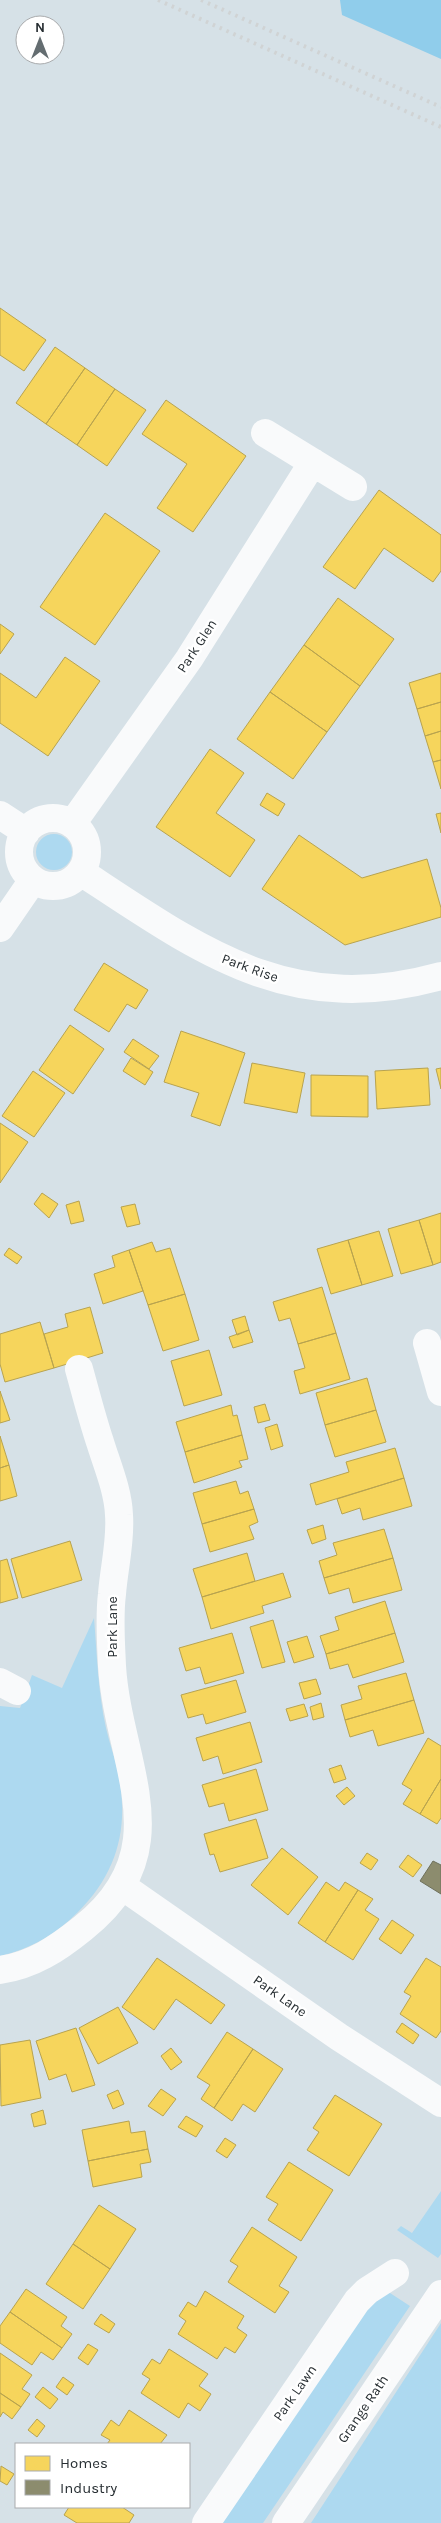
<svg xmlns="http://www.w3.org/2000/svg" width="441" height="2523" font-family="Karla,sans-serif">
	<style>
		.green { fill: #add9f0 }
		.forest { fill: #90cdeb }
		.homes { fill: #f6d55c; stroke: #b8a34f }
		.industry { fill: #8c8c6e; stroke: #6e705c }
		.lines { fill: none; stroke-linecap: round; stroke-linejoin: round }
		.street { stroke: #f9fafb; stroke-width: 28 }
		.rail { stroke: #d0d3d4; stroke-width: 4; stroke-dasharray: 2.5 5; stroke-linecap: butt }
		.labels { text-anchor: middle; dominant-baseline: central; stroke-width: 5; stroke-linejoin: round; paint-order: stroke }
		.street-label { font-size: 14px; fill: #272e32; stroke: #fff }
	</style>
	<rect width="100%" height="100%" fill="#d6e1e7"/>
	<path class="green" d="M36 852a18 18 0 1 1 36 0a18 18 0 1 1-36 0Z
		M94,1618C97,1655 98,1692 106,1728C109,1742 114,1755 117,1768C130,1824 119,1871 78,1912C56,1934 31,1949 0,1956V1706L20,1708L32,1675L62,1688Z
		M441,2191V2254L438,2258L397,2230L401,2226L412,2233Z
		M381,2292L390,2293L410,2306L263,2523H222L375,2296Z
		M441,2323V2523H311Z"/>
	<path class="forest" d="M340,0H441V59L342,15Z"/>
	<path class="homes" d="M0,308L46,340L24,371L0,355Z
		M55,347L85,368L46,424L16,403Z
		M85,368L115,389L77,445L46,424Z
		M115,389L146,410L107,466L77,445Z
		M166,400L246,456L193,532L157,508L187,464L142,434Z
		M379,490L441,535V571L433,582L384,548L355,589L323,567Z
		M105,513L160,551L95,645L40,607Z
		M338,598L394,639L360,686L304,645Z
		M0,624L14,634L0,654Z
		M304,645L360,686L327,732L270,692Z
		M65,657L100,681L48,756L0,723V673L36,698Z
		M441,673V702L417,709L409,683Z
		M270,692L327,732L293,779L237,739Z
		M441,702V731L425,736L417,709Z
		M441,731V760L433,762L425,736Z
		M210,749L244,773L216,813L255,840L230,877L156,827Z
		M441,760V789L433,762Z
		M267,793L285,804L278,816L260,805Z
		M441,813V833L436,814Z
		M299,835L362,878L427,859L441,908V917L345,945L262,889Z
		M104,963L148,990L136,1009L127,1004L109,1032L74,1010Z
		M70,1025L104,1049L73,1094L39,1070Z
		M181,1031L245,1053L220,1126L191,1116L199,1093L164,1082Z
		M133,1039L159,1056L149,1069L124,1052Z
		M131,1058L153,1072L145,1085L123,1071Z
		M252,1063L305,1073L297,1113L244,1103Z
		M428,1068L430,1105L377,1109L375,1071Z
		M441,1068V1089L436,1069Z
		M33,1071L65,1093L34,1137L2,1116Z
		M311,1075L368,1076V1117L311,1116Z
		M0,1123L28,1142L0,1183Z
		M42,1193L58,1204L49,1218L34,1204Z
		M79,1201L84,1221L71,1224L66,1205Z
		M135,1204L140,1224L127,1227L121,1207Z
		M441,1213V1262L433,1265L419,1220Z
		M419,1220L433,1265L401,1274L388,1229Z
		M379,1231L393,1276L362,1285L348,1240Z
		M348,1240L362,1285L331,1294L317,1249Z
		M152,1242L156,1252L170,1248L185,1294L148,1305L129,1250Z
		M9,1248L22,1257L17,1264L4,1255Z
		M129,1250L143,1291L103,1304L94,1274L115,1267L112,1256Z
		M322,1287L336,1333L298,1344L290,1318L279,1321L273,1302Z
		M185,1294L199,1340L163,1351L148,1305Z
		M90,1307L103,1353L54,1368L44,1334L68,1327L65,1314Z
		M245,1316L249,1330L237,1335L232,1320Z
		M40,1322L54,1368L5,1382L0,1364V1334Z
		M249,1330L253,1342L233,1348L229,1337Z
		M336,1333L350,1379L300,1394L294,1371L305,1368L298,1344Z
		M209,1350L222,1395L184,1406L171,1361Z
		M367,1378L376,1410L325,1425L316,1393Z
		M0,1391L10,1420L0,1423Z
		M265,1404L270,1420L258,1423L254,1407Z
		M231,1405L233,1416L237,1415L242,1435L185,1452L176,1422Z
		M376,1410L386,1442L335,1457L325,1425Z
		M277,1424L283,1446L271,1450L265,1428Z
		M242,1435L248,1459L239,1461L242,1467L194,1483L185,1452Z
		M0,1436L9,1465L0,1468Z
		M395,1448L404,1478L316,1505L310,1484L349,1472L346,1462Z
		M9,1465L17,1496L0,1501V1468Z
		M404,1478L412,1506L363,1520L360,1508L342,1514L337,1499Z
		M236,1481L240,1494L248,1491L254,1509L202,1524L193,1493Z
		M254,1509L258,1522L249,1526L254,1539L210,1552L202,1524Z
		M323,1525L326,1539L312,1544L307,1530Z
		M384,1529L393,1558L324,1578L319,1561L337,1555L333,1543Z
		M70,1541L82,1580L22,1598L11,1559Z
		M247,1553L255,1581L202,1597L193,1569Z
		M393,1558L402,1590L353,1603L349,1588L329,1594L324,1578Z
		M7,1559L18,1598L0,1603V1561Z
		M283,1573L291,1597L262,1606L264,1613L211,1629L202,1597Z
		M385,1601L395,1633L326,1654L320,1636L339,1630L335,1617Z
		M273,1620L285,1662L262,1668L250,1627Z
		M232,1633L244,1673L205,1684L200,1667L186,1671L179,1648Z
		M395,1633L404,1662L353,1678L348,1664L330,1669L326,1654Z
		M307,1636L314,1657L294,1663L287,1642Z
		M406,1673L414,1700L345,1720L341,1705L362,1699L358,1686Z
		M316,1679L321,1694L304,1699L299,1683Z
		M236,1680L246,1712L206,1724L203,1714L188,1718L181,1695Z
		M414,1700L424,1733L378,1746L373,1730L350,1737L345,1720Z
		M321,1703L324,1717L313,1720L310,1707Z
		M304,1704L308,1716L290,1721L286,1709Z
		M250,1722L262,1762L223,1774L218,1756L203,1761L196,1738Z
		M428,1738L441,1746V1779L420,1814L403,1804L412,1790L402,1784Z
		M341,1765L346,1779L334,1783L329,1769Z
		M256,1769L268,1810L229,1821L224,1803L209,1807L202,1785Z
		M441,1779V1818L437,1824L420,1814Z
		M347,1787L355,1796L344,1805L336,1796Z
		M256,1819L268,1858L220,1872L214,1854L210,1855L204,1834Z
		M282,1848L318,1877L288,1915L251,1885Z
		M367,1853L378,1860L371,1870L360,1863Z
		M408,1855L422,1865L413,1877L399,1867Z
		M326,1882L339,1891L345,1882L358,1890L325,1942L298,1923Z
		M358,1890L373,1899L365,1910L379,1919L353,1960L325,1942Z
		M392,1920L414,1935L401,1954L379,1939Z
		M157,1958L225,2005L211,2024L176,1999L154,2030L122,2007Z
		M426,1958L441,1967V2031L436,2038L400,2014L411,1996L404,1992Z
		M118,2007L138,2043L98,2064L79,2028Z
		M402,2023L419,2035L413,2044L396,2032Z
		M76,2028L95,2085L72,2092L66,2074L49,2080L36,2041Z
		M227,2032L253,2049L214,2108L201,2099L210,2085L197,2077Z
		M30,2040L41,2098L1,2106L0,2045Z
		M171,2048L182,2062L171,2070L161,2056Z
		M253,2049L283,2069L255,2112L243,2104L232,2121L214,2108Z
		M161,2089L176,2099L163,2116L148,2106Z
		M118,2090L124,2104L113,2109L107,2095Z
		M335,2095L382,2124L349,2176L307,2150L319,2132L313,2128Z
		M43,2110L46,2124L34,2127L31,2114Z
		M186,2116L203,2126L196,2137L178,2127Z
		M129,2121L131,2133L145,2131L148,2149L88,2161L82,2130Z
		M225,2138L236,2145L227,2158L216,2151Z
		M148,2149L151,2162L140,2164L142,2177L93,2187L88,2161Z
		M289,2162L333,2190L301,2241L268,2220L278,2204L266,2197Z
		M99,2205L136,2229L110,2269L73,2244Z
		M252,2227L297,2257L279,2286L289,2292L275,2313L228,2282L238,2266L230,2261Z
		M73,2244L110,2269L83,2309L46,2284Z
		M26,2289L67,2317L61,2326L72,2334L62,2348L10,2312Z
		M205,2291L244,2316L237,2328L247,2335L235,2353L225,2347L217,2359L178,2334L186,2321L179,2316L188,2302L196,2307Z
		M10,2312L62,2348L53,2360L41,2352L32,2365L0,2343V2326Z
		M101,2314L115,2324L109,2333L94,2324Z
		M88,2344L98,2350L88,2365L78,2358Z
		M169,2349L208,2374L199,2386L211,2394L200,2411L188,2403L179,2418L141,2393L150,2379L142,2374L152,2359L160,2364Z
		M0,2353L32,2375L22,2389L30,2394L21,2407L0,2393Z
		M63,2377L74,2385L67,2395L56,2387Z
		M43,2387L58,2399L50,2409L35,2397Z
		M0,2393L21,2407L12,2419L3,2412L0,2417Z
		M129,2410L167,2435L160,2444H107L110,2440L101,2435L111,2420L119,2426Z
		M37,2419L45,2426L37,2437L28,2430Z
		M1,2466L14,2474L7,2485L0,2481Z
		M69,2507H122L134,2515L129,2523H77L64,2515Z"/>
	<path class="industry" d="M433,1861L441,1865V1894L420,1881Z"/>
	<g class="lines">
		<path class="street" d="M265,433L353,487
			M0,815L26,832
			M19 852a34 34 0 1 1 68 0a34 34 0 1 1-68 0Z
			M72,824L189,659L313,462
			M81,872C201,951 290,1018 441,976
			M0,928L33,880
			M427,1343L441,1392
			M0,1682L17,1691
			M122,1886L339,2037L441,2103
			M0,1970C33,1965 57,1949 83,1928C182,1850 118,1764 112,1666C111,1642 109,1617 112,1594C114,1567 121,1542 119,1515C118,1490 107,1465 100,1442C92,1418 86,1394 79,1369
			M206,2523L357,2301L367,2291L395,2273
			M286,2523L441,2294"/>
		<path class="rail" d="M158,0L441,127
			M201,0L441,107"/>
	</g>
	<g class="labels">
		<g class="street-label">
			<text transform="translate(197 646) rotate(-57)">Park Glen</text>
			<text transform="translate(250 968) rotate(20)">Park Rise</text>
			<text transform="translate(112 1627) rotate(-90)">Park Lane</text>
			<text transform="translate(280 1996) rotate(35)">Park Lane</text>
			<text transform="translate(295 2393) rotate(-55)">Park Lawn</text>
			<text transform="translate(363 2409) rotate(-56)">Grange Rath</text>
		</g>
	</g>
	<rect x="15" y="2443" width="175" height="65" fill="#ffffff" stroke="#a9abad"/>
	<rect x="25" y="2456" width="25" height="15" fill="#f6d55c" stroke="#a9abad"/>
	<text x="60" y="2468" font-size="15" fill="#272e32">Homes</text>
	<rect x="25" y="2480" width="25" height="15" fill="#8c8c6e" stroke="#a9abad"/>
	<text x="60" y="2493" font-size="15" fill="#272e32">Industry</text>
	<g transform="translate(40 40)"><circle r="24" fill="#ffffff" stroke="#a9abad"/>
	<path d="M0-4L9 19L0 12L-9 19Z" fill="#646d71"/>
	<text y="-8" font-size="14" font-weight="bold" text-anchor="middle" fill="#272e32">N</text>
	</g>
</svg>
